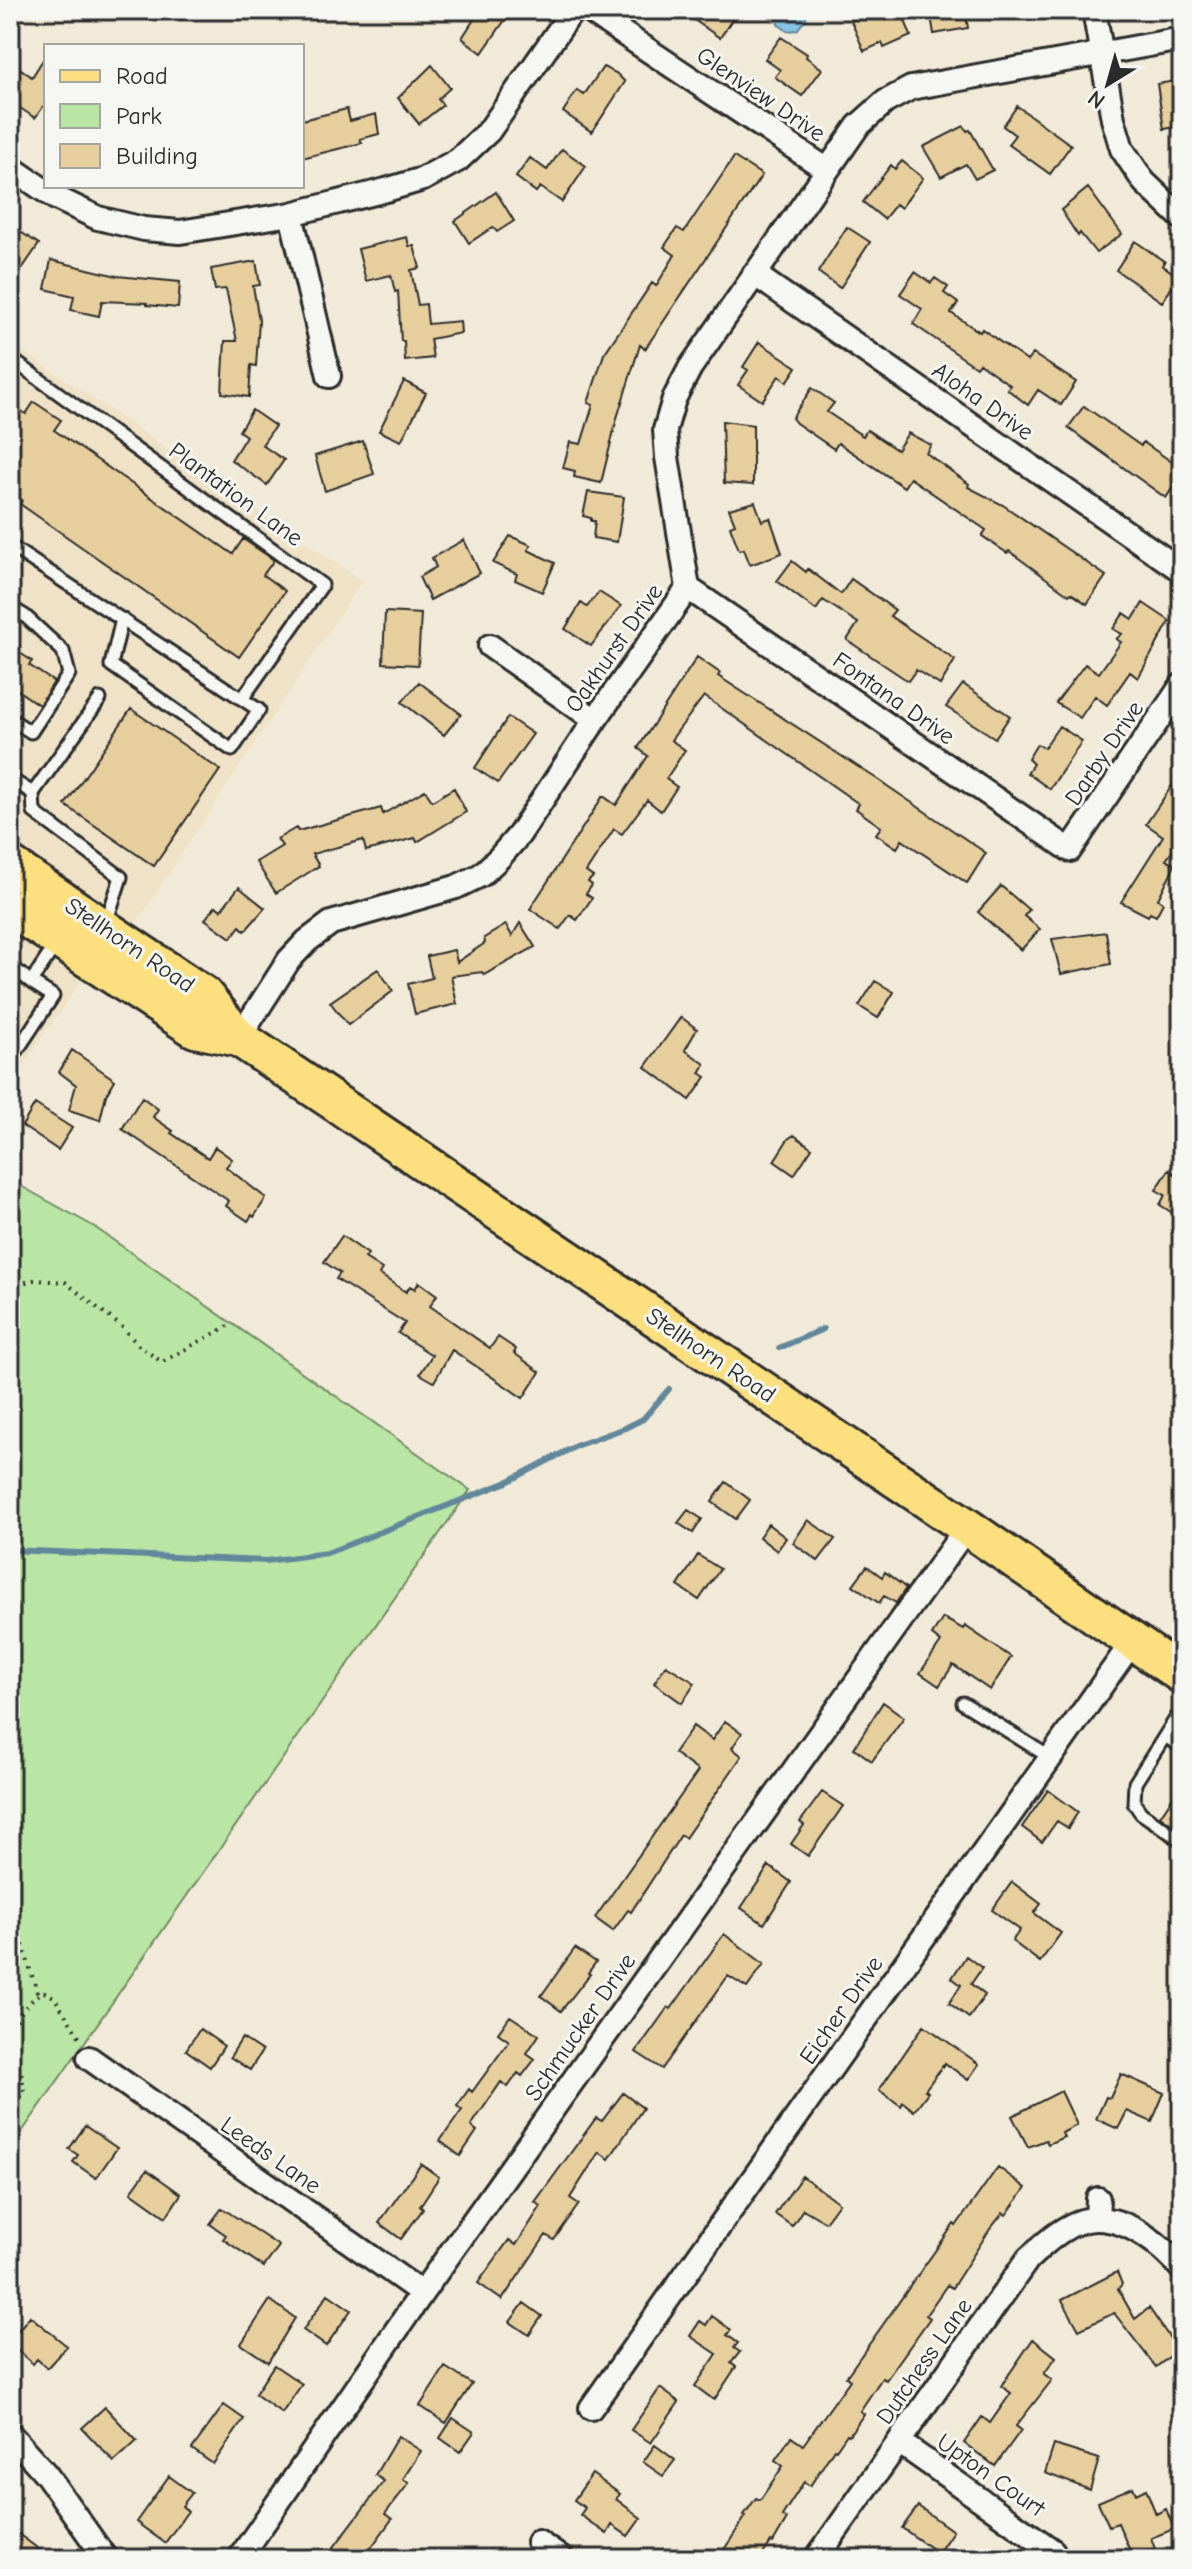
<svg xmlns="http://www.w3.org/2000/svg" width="1192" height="2569" font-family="'Comic Neue',sans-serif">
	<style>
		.built { fill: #efe2c6 }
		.green { fill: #b9e6a4; stroke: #728868; stroke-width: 2 }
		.water { fill: #86c4e6; stroke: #62879b; stroke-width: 2 }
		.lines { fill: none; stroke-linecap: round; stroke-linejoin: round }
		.stream { stroke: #62879b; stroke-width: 6 }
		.building { fill: #e7ce9d; stroke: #2b2b2b; stroke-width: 2 }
		.lane-casing { stroke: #2b2b2b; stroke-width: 17 }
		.street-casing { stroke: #2b2b2b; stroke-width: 28 }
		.primary-casing { stroke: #2b2b2b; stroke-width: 42 }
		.path { stroke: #2b2b2b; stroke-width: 4; stroke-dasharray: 2 6; stroke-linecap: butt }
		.lane { stroke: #f6f6f2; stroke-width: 11 }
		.street { stroke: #f6f6f2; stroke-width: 22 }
		.primary { stroke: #fce080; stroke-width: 36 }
		.labels { text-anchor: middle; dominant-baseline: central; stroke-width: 6; stroke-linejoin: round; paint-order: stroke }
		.street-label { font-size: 24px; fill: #2b2b2b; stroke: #f6f6f2 }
	</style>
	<rect width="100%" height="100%" fill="#f2ead8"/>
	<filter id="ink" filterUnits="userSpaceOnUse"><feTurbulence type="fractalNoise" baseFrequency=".0125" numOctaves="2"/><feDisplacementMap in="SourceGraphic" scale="16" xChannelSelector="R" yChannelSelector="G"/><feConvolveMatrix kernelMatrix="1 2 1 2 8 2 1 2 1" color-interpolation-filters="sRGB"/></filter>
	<g filter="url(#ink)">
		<path class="built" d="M10,342L362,581L133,928L10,845Z
			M10,927L84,976L10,1086Z"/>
		<path class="green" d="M10,1180L93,1226L470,1490L10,2149Z"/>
		<path class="water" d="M777,10H805L806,19L797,30L787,31L778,24Z"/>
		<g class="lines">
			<path class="stream" d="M779,1348L823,1329
				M10,1550L266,1561L327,1553L505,1483L578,1445L625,1428L643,1419L669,1389"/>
		</g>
		<path class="building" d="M480,10H512L482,53L462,38Z
			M680,10H738L720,38Z
			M876,10H901L911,36L884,48L882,43L864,51L851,21Z
			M930,10H965L968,28L934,34Z
			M781,37L807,54L806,57L822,69L802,96L775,77L780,70L765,59Z
			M46,55V103L35,118L17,106L19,102L10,96V61L32,77Z
			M432,65L450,88L438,99L443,105L419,124L398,98Z
			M603,67L616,73L625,82L592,132L563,112L577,90L584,95Z
			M1182,80V126L1164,129L1157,84Z
			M1017,106L1071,145L1050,174L1008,144L1015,135L1003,126Z
			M347,109L350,121L376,114L379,134L360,139L362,143L302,158V120Z
			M964,126L967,131L970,130L993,170L975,179L966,164L941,177L923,147Z
			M562,149L586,166L562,202L540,187L536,192L516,177L530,158L547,170Z
			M734,157L762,175L645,349L640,345L617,418L601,483L574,477L575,471L563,468L570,442L581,444L593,405L588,403L604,354L652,283L656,286L675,255L664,247L677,228L684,232Z
			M902,161L923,178L901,208L896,204L884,219L863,202L891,165L895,169Z
			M1088,188L1122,234L1096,253L1080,233L1078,236L1061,210Z
			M496,192L514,221L497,232L493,227L469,243L455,221Z
			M847,227L870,242L840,288L818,272Z
			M16,229L39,244L20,272L10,266V239Z
			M407,237L409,246H414L420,268L411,270L418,305L426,304L428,324L460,321L461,333L430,339L433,358L405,361L404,341H401L398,291L395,292L391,275L366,281L358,249Z
			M1135,241L1165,262L1162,265L1179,277L1162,302L1116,270Z
			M51,260L117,276L180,282L178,308L147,305V303L102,301L99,316L71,310L74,296L45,289Z
			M256,261L260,285L253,286L259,320L256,366L251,365L249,397L222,393L225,341H237L226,289L215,290L211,269Z
			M915,272L931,283L935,278L948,287L944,293L958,303L951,313L980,332L982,329L1027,361L1033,354L1076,382L1061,405L1038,390L1028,405L1007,389L1010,385L979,363L976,367L913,324L922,309L900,294Z
			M759,342L797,367L787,382L779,376L762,401L738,385L748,370L743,367Z
			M404,381L426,393L401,441L379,431Z
			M812,388L834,403L827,412L863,436L867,430L897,450L908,433L931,445L926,453L969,484L968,487L1003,505L1106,576L1087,604L1071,593L1069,595L1009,551L1007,553L982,536L986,530L910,478L904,487L838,443L834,449L796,423L792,418Z
			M34,402L61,420L54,430L233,554L243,539L274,560L263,575L285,591L239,657L20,504L22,500L10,492V403L26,414Z
			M1084,406L1141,446L1143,442L1182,469V473L1166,498L1068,428Z
			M252,410L275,426L262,445L284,460L267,485L231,460L246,436L239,431Z
			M722,421L753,425V485L724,483Z
			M363,441L374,474L325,491L315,456Z
			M588,492L624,497L617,542L593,538L595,521H591V518L583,516Z
			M755,502L762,521L770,518L782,553L750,565L744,549L739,550L730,526L735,524L729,509Z
			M510,536L531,545L528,550L555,563L542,592L515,580L517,574L493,563Z
			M464,540L480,573L430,600L419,577L436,567L432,558Z
			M792,561L806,572L808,569L841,594L851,579L895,610L890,616L955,660L940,685L916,670L908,681L847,640L858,623L823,600L816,610L777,581Z
			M599,592L621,606L591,646L565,629L581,603L587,607Z
			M1143,603L1170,621L1138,678L1130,672L1107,705L1095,696L1080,718L1056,703L1085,664L1099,673L1121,642L1116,639L1122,634L1113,629L1124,613L1133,619Z
			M385,612L421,614L418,665L383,663Z
			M17,651L32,661L29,665L54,682L39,705L10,685V661Z
			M697,657L720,673L718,676L877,779L986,853L967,883L902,840L897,848L876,834L881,827L856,809L859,804L704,696L671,740L685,750L666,779L677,787L661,811L647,800L622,834L614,829L586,872L593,877L588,882L592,885L586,894L592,898L577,920L570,915L560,929L530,909L603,796L616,805L648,756L638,748Z
			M419,682L461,714L444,735L402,702Z
			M963,684L1010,716L995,738L946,707Z
			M131,709L220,770L154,866L65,805Z
			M508,717L533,734L498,783L475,768Z
			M1059,726L1082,741L1050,789L1027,773L1033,764L1028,759L1037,744L1044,748Z
			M1182,771V838L1166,860L1175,865L1158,899L1163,903L1156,916L1150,913L1148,916L1121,902L1163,836L1146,824Z
			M454,788L466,812L417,842L415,838L366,851L363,840L312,854L319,866L276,893L256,862L282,846L277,839L296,828L298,831L381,808L383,814L425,790L432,801Z
			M1001,886L1029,910L1024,916L1040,929L1021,950L978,912Z
			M239,887L265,908L245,931L240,926L231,938L205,919L216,906L221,910Z
			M520,923L535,947L484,975L482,972L451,976L457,1004L415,1014L408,984L432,978L427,956L454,950L457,962L485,943L484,938L506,925L512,936Z
			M1106,932L1111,964L1061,974L1052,939Z
			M378,969L393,991L348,1025L330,1002Z
			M875,981L894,992L878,1018L859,1006Z
			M681,1017L697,1029L685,1050L705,1064L700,1073L706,1077L690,1100L645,1067Z
			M72,1050L115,1080L106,1095L100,1120L69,1110L76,1085L59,1072Z
			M142,1097L158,1109L153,1117L173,1131L171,1133L208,1158L215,1147L232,1159L226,1167L266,1198L254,1217L252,1215L248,1221L226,1206L229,1201L122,1129Z
			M35,1104L72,1128L58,1150L22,1126Z
			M794,1135L812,1148L794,1175L774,1161L788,1139Z
			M1182,1165V1219L1160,1205L1165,1195L1156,1190L1169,1170L1176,1175Z
			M342,1236L368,1254L365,1258L382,1269L379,1274L406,1292L410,1286L415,1289L419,1282L437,1295L430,1306L490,1348L498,1337L516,1349L514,1353L540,1372L523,1398L452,1350L434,1382L420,1374L432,1355L398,1333L405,1323L336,1279L340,1273L324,1262Z
			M726,1482L750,1500L736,1519L712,1502Z
			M688,1510L702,1519L693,1533L678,1523Z
			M808,1520L835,1539L818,1561L793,1543Z
			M768,1524L786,1538L777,1551L759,1537Z
			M698,1555L720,1569L699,1600L678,1586Z
			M867,1566L882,1577L885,1572L906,1588L896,1603L884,1596L879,1603L853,1585Z
			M943,1618L963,1629L965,1626L1011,1657L990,1690L953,1665L939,1686L920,1673L941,1642L932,1635Z
			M666,1665L695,1683L682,1703L654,1683Z
			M883,1702L904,1717L872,1761L854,1748Z
			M725,1721L742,1733L732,1748L742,1756L685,1838L681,1835L631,1912L628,1910L613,1931L595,1918L698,1771L674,1753L693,1726L712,1740Z
			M1182,1783V1831L1160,1816Z
			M1048,1790L1078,1812L1068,1828L1057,1821L1042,1842L1022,1827Z
			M822,1792L843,1806L808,1856L791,1844L804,1825L800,1822Z
			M769,1866L791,1882L764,1924L741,1908Z
			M1012,1882L1041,1904L1034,1913L1061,1933L1040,1962L1012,1941L1020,1930L992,1910Z
			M724,1934L764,1964L747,1988L728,1976L662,2069L636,2052L668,2007L671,2009Z
			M575,1948L596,1962L588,1973L590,1974L561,2011L541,1996Z
			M966,1956L982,1968L971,1984L985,1995L969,2018L949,2003L961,1985L952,1978Z
			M510,2016L539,2035L527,2053L535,2059L522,2076L518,2073L508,2087L501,2082L471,2126L477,2131L460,2156L440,2141L462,2110L457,2106L469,2089L472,2092L509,2041L498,2033Z
			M924,2025L979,2064L968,2080L945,2063L925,2090L928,2092L914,2111L903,2102L901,2106L879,2090Z
			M200,2029L224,2046L210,2067L186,2050Z
			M242,2038L262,2051L250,2070L230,2057Z
			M1121,2074L1164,2093L1152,2122L1127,2111L1118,2129L1096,2119L1106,2097L1110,2098Z
			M1061,2091L1077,2125L1062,2133L1064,2137L1048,2144L1046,2140L1028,2147L1012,2116Z
			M623,2093L643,2108L609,2159L599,2152L570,2198L579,2204L554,2240L546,2235L502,2300L478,2283L509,2240L516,2245L541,2206L535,2202L596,2118L602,2121Z
			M85,2126L117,2148L96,2178L73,2162L78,2155L69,2149Z
			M421,2164L439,2177L420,2206L423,2209L401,2239L379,2223Z
			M998,2167L1026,2188L1006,2215L1003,2213L990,2229L952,2288L947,2285L926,2315L930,2318L886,2380L882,2378L860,2411L864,2414L849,2435L847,2434L836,2450L834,2449L810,2486L804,2482L782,2516L787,2519L773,2543L771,2542L760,2559H718L746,2516L744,2515L756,2498L760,2500L783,2466L775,2460L791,2437L803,2445L850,2380L846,2377L954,2224L956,2226Z
			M147,2170L181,2194L166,2217L131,2192Z
			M802,2176L839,2203L825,2222L803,2209L792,2226L775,2214Z
			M222,2208L279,2246L264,2267L223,2239L226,2235L210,2224Z
			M1117,2272L1122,2284L1118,2289L1135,2319L1149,2308L1178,2350L1156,2367L1114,2313L1079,2330L1062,2300Z
			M328,2294L351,2310L326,2346L303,2330Z
			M270,2300L295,2318L268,2362L241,2344Z
			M524,2303L542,2316L529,2335L510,2322Z
			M30,2316L67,2346L47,2368L37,2359L33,2364L10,2344V2340Z
			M712,2316L731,2330L727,2335L738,2343L734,2348L740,2352L731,2363L736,2367L714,2400L695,2386L717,2354L690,2336L700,2321L706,2325Z
			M1033,2339L1056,2357L1044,2374L1052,2380L1016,2426L1021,2430L995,2466L964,2443L982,2417L990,2423L1011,2393L1001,2386Z
			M274,2365L302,2384L282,2413L255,2394Z
			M445,2367L472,2384L446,2423L420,2406Z
			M660,2388L679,2402L651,2443L631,2430Z
			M224,2405L244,2419L213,2464L192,2449Z
			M105,2407L137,2441L114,2462L82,2428Z
			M453,2418L474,2432L460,2452L440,2438Z
			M398,2436L421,2451L403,2479L409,2483L385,2514L392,2519L363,2559H342L331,2551L384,2481L375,2475Z
			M655,2445L675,2460L663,2476L643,2462Z
			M1054,2445L1099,2459L1090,2490L1045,2473Z
			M592,2474L620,2494L616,2499L641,2518L628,2536L612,2525L607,2534L580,2515L585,2508L574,2500Z
			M169,2476L192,2493L182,2506L188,2511L165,2543L136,2522Z
			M1133,2487L1136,2494L1146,2489L1156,2514L1166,2509L1174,2529L1151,2538L1155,2549L1133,2558L1118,2523L1109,2526L1098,2502Z
			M918,2506L953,2531L938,2553L902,2528Z
			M17,2533L52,2559H10V2543Z"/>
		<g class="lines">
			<defs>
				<path id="lane" d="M10,358L322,585L242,699
					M10,546L242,699L259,710L232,750L111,665L122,619
					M10,607L25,616L63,651L69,674L31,732L10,719
					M100,699L33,793L34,812L121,877L106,923
					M10,779L33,793
					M10,965L31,982L56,944
					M10,1061L53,996L31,982
					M963,1703L1051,1758
					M1182,1709L1135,1783L1134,1803L1141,1813L1182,1841
					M1165,1736L1182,1747"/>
				<path id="street" d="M588,10L826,169
					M1094,10L1113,119L1122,149L1144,182L1182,218
					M10,167L54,197L98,218L144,229L180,232L291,214L386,190L423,179L458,160L489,131L573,10
					M291,214L329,376
					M754,274L1182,571
					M688,588L1070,850L1182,685
					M490,646L595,720
					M239,1038L289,960L307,941L331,923L456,887L481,875L499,858L519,835L595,720L688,588L667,457L665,430L674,399L690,368L858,126L885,102L911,88L1182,39
					M89,2058L422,2293
					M1097,2219L1098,2199
					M591,2408L1133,1641
					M10,2434L46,2474L106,2559
					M899,2442L1053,2551
					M538,2542L562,2559
					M239,2559L422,2293L967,1527
					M816,2559L1028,2259C1046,2242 1071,2218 1097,2219C1129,2219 1163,2246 1182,2269"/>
				<path id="primary" d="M10,865L204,995L239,1038L967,1527L1182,1675
					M10,908L195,1029L239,1038"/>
			</defs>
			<use href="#lane" class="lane-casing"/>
			<use href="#street" class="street-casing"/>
			<use href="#primary" class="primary-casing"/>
			<path class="path" d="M10,1287L33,1280L65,1282L122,1327L139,1346L162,1362L228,1326
				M10,1882L16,1922L38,1995
				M10,2035C17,2018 27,2000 44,1992L54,1997L82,2041
				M10,2036L11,2055L21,2071L24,2091L10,2113"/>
			<use href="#lane" class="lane"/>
			<use href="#street" class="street"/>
			<use href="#primary" class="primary"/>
		</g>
	</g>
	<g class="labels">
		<g class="street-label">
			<text transform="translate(761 94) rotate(34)">Glenview Drive</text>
			<text transform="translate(983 401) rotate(35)">Aloha Drive</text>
			<text transform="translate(236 494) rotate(36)">Plantation Lane</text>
			<text transform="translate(614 648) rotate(-55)">Oakhurst Drive</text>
			<text transform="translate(894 698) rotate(35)">Fontana Drive</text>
			<text transform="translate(1104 753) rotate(-56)">Darby Drive</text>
			<text transform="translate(130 945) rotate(34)">Stellhorn Road</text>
			<text transform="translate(711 1355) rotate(34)">Stellhorn Road</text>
			<text transform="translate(841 2010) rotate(-55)">Eicher Drive</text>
			<text transform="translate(580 2027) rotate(-55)">Schmucker Drive</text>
			<text transform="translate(271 2155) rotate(35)">Leeds Lane</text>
			<text transform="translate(924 2361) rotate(-55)">Dutchess Lane</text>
			<text transform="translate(991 2475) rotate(35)">Upton Court</text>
		</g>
	</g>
	<rect width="1192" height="2569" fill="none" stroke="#f6f6f2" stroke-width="40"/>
	<rect x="20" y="20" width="1152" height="2529" fill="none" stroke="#2b2b2b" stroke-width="3" filter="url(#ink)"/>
	<rect x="44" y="44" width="260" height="144" fill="#f6f6f2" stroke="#a5a5a2" stroke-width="2"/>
	<rect x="60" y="70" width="40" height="12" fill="#fce080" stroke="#a5a5a2" stroke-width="2"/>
	<text x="116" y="84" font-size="24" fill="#2b2b2b">Road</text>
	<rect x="60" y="104" width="40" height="24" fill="#b9e6a4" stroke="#a5a5a2" stroke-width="2"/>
	<text x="116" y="124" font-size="24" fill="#2b2b2b">Park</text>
	<rect x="60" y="144" width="40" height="24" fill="#e7ce9d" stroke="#a5a5a2" stroke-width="2"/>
	<text x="116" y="164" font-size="24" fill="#2b2b2b">Building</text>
	<g transform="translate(1108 84) rotate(217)" stroke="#f6f6f2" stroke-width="6" paint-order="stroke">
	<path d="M0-6L14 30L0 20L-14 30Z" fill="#2b2b2b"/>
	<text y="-12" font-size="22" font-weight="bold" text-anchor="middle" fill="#2b2b2b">N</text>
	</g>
</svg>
